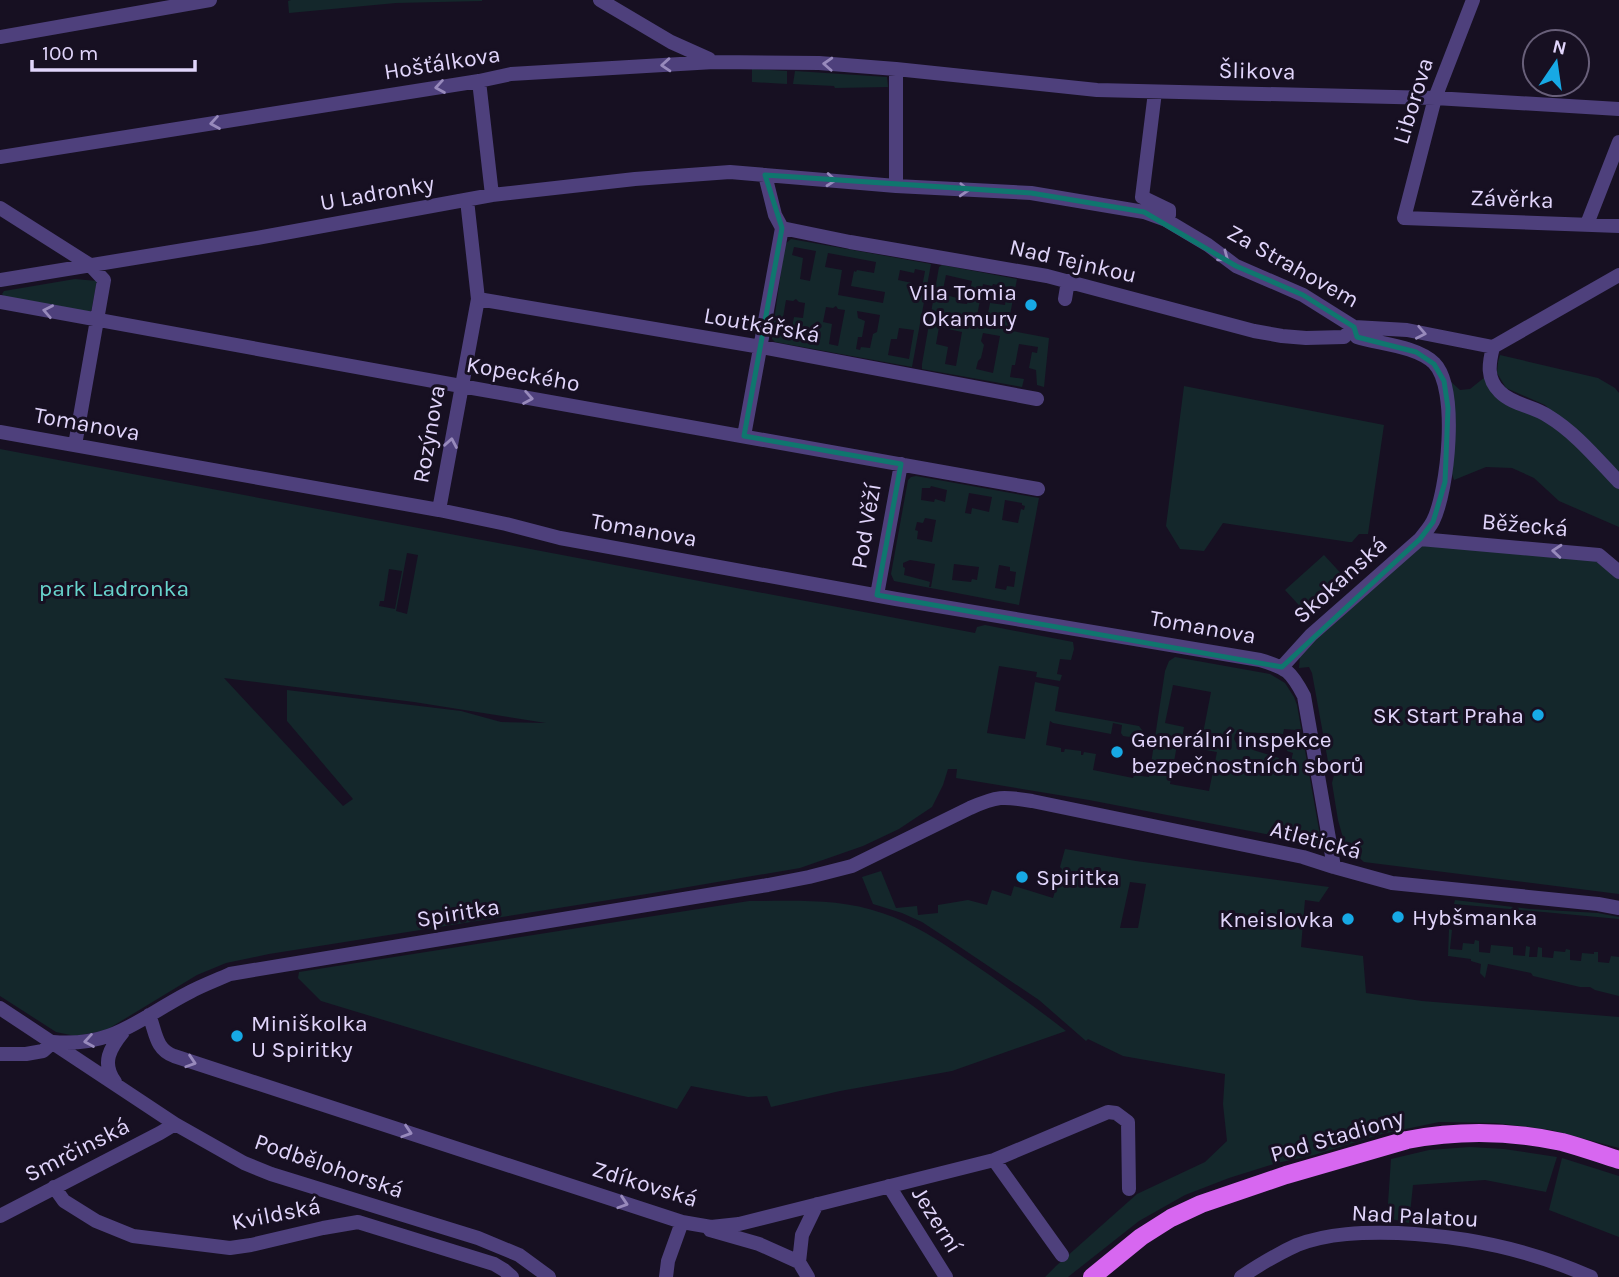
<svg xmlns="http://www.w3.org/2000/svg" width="1619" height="1277" font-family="Karla,sans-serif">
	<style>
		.green { fill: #14272b; fill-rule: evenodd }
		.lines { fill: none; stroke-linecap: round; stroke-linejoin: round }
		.minor { stroke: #4e407c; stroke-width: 14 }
		.major { stroke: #d767f0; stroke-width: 18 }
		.oneway { stroke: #988abc }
		.marked { fill: none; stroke: #0f766e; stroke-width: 5; stroke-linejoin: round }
		.poi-dot { fill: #17a9e5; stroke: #171022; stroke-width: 2.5 }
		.labels { text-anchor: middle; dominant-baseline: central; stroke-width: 6; stroke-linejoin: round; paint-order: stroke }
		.street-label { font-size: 23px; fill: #e1d5fb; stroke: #171022 }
		.poi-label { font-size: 23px; fill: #e1d5fb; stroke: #171022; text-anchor: start }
		.park-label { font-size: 23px; fill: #68d4cd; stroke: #171022 }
	</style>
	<rect width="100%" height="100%" fill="#171022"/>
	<path class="green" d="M291,0H482V1L396,3L289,13L288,1Z
		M752,69L787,71V84L752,82Z
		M795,71L887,77L888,87L835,88L834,86L793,84Z
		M791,239L931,264L912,367L775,342L772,339V335L785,244ZM794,247L816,251L810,281L800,279L803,258L792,255ZM828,253L876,262L874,273L857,270L856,272L854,271L851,286L885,292L883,303L838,295L842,270L825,267ZM915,269L925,271L921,293L911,291L912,283L898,280L900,270L914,273ZM796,299L799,302L805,303L803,318L794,317L790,337L780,335L786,300L793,301ZM836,306L838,309L845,310L838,346L829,344L832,324L823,322L826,307L833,308ZM857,311L880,315L877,332L873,334L870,348L861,347L860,350L856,349L858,337H862L865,321L858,318ZM899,328L914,330L909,359L888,355L891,339H897Z
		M942,265L1017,279L1007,330L1049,338L1044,387L1037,385L1036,370L1029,368L1032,352L1037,353L1038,347L1019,344L1015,365H1012L1010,377L1024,379L1022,387L922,369V364L939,267ZM946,275L972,281L967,304L957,303V298L942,294ZM983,284L992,286L993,284L1008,287L1005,305L990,303L987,318L977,316ZM939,327L962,332L956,366L945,364L948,347L936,344ZM983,333L1000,336L993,373L976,369L978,361L981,358L984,345L981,341Z
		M75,279L97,281L91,312L5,297L2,294L4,291Z
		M1500,355L1598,378L1615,388L1619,393V475L1545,405L1506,388L1497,373L1498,362Z
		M1485,377L1541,416L1571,435L1619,488V527L1559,501L1534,478L1512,468L1486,467L1454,480L1451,471L1450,381L1460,390L1470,389Z
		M1184,386L1384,425L1368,534H1359L1352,542H1349L1223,523L1204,551L1180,549L1166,526Z
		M0,449L975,633L977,627L985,625L1073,642L1074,649L1071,660L1060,659L1057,674L1062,675L1060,681L1036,677L1037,672L999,666L987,733L1025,739L1035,682L1059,687L1055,711L1139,726L1145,734L1144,739L1123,736L1121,733L1122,725L1113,723L1111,734L1053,723L1050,721L1046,745L1061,748V752H1064L1065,749L1081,751V755H1083L1084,752L1096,754L1093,770L1133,778L1134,775L1149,777L1165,671L1169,661L1175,657L1270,674L1285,683L1294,697L1297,705L1321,841L1318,844L1089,800L956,778L957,769H948L943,785L932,807L899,829L863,846L800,868L653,893L269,954L226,963L197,975L108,1029L97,1032L75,1036L56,1032L0,996ZM407,553L418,555L407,614L396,611ZM389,569L402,571L395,609L379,606L380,601H384ZM224,678L414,702L546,723L501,722L461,711L287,690V721L353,799L343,806ZM1173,685L1211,692L1200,749L1217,752L1209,791L1170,784L1177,745H1181L1184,727L1165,723ZM1284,729L1296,730L1295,743H1288L1287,751L1293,753L1290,765L1278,762L1279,758L1253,750V747L1246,745L1242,748L1236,743L1234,739L1235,734L1238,732L1283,734Z
		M916,476L1039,498L1019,605L894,581L891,574L908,480L911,477ZM931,486L947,490L945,502L935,499L934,502L921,500L922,488H930ZM969,493L992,497L989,512L972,508L971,514L965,513ZM1005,500L1022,503V505L1025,506L1024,510L1021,509L1018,523L1002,520ZM925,518L936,520L932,542L917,539L918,531L915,530L917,522L923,523ZM910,560L935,564L931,587H929L930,582L927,581L904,575L905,568L903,567V563ZM954,564L979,567L977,580L972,579L971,582L952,580ZM999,565L1010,567V571L1016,572L1014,587L1007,586L1006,590L995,588Z
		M1425,545L1593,559L1619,579V894L1364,862L1345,845L1338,820L1332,783L1334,775L1333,769L1329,767L1312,673L1309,667L1299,668L1300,656L1304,648L1411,549Z
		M1324,555L1347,580L1308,615L1285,590Z
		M1065,849L1136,861L1329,887L1319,902L1305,900L1301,947L1363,956L1366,993L1422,1001L1619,1017V1148L1551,1130L1496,1123L1439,1122L1382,1134L1314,1155L1277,1163L1229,1178L1185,1195L1139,1221L1068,1277H1045L1056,1266L1137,1194L1205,1162L1227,1141L1223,1104L1225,1074L1123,1056L1088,1039L1086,1041L1039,1000L957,945L922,922L902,913L873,904L862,877L881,871L896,908L917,906L918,915L938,913V905L968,900L987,905L992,890L1011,896L1014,886L1053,898L1062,869L1060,867ZM1130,882L1146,884L1138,928H1120Z
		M1455,900L1530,909L1598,913L1619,917V919L1454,904Z
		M749,901C793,901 840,898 882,913C915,924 938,940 966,959C1000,982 1034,1006 1066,1031L952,1071L840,1091L771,1107L767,1096L748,1097L691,1086L677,1109L321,1001L298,978L299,972Z
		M1449,929L1452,930L1450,949L1462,950L1463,943L1474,944L1475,940L1479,941V952L1490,953L1491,945L1513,947V955L1525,956L1526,946L1530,947L1529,957H1537L1538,947L1542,948V957L1553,958L1554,951L1565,952L1566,949L1570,950V960L1581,961L1582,953L1594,954V952H1598V962L1609,963L1611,956L1619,957V996L1595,990L1590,987H1580L1533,976L1531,973L1488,964L1485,978L1480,973L1481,964L1471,961V959L1448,956Z
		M1470,1147L1504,1149L1557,1157L1546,1192L1485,1180L1413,1185L1409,1223L1387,1218L1391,1159L1429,1150Z
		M1562,1158L1619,1176V1237L1549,1210Z"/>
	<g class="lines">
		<path class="minor" d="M600,0L671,42L709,59
			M1473,0L1435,98L1404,218L1619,226
			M0,37L210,0
			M896,69V186
			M479,81L492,195
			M1155,92L1142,197L1169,210V215L1166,220
			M0,157L479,81L511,74L714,62L819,63L896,69L1097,90L1435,98L1619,109
			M765,175L775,215L782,228
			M0,208L90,265L104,280L75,445
			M1587,224L1619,142
			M782,228L850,242L1047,276L1254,331L1282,336L1306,338L1344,337L1354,327
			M0,280L257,238L492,195L635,179L730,172L896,186L1031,193L1144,212L1166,220L1208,245L1236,266L1303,295L1354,327L1407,330L1493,347L1619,275
			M478,299L761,347L1037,399
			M1065,299L1068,281
			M0,302L461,386L1038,489
			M1493,347C1489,363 1486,379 1500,392C1513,405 1534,406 1548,416C1576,433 1597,459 1619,482
			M0,432L439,510L506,524L560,538L896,599L1260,660C1287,668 1291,671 1304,696L1334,867
			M744,436L782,228
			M439,510L478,299L467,200
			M1420,539L1599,555L1619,572
			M877,595L901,464
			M1282,667L1311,635L1420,539C1425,533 1430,527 1433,521C1448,491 1459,388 1434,363C1416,346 1380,344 1357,337L1354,327
			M0,1008L175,1124L244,1163L271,1174L478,1238L519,1255L549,1277
			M149,1015C156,1032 155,1049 174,1056L682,1222L711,1227L739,1224L994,1160L1108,1112L1116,1113L1128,1122L1129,1189
			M53,1042C115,1047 139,1018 190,992C203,985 217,980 230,974L768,885L809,877L852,866L970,808C997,796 1003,796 1032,801L1303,857L1334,867L1392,883L1598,904L1619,908
			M0,1054H26L43,1051L53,1042
			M115,1082C101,1063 110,1048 123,1032
			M994,1160L1062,1255
			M889,1186L946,1277
			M54,1187L64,1201L96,1221L133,1236L230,1248L251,1245L323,1228L358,1222L494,1264L504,1270L512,1277
			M0,1216L160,1133L175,1124
			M710,1230L759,1244L799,1262L808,1277
			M799,1262L802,1235L817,1204
			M666,1277L668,1261L682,1222
			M1241,1277C1259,1265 1277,1254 1297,1245C1328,1233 1364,1232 1398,1233C1465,1236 1529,1249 1591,1277"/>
		<path class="major" d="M1092,1277L1141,1237L1171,1218L1201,1204L1286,1175L1407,1140C1459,1130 1511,1131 1562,1142C1581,1147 1600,1154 1619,1160"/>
	</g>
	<defs><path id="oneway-chevron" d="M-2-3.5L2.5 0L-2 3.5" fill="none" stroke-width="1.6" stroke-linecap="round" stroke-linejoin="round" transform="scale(1.75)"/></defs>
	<g class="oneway">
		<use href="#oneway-chevron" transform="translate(828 64) rotate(-177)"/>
		<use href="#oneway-chevron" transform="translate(666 65) rotate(176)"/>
		<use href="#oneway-chevron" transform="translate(440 87) rotate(171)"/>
		<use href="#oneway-chevron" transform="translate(215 123) rotate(171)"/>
		<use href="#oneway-chevron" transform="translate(831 180) rotate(5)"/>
		<use href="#oneway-chevron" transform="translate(964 190) rotate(3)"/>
		<use href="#oneway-chevron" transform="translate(1224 257) rotate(37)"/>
		<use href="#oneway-chevron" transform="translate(48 311) rotate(-169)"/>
		<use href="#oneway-chevron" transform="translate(1421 333) rotate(11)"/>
		<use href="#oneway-chevron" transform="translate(528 398) rotate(10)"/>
		<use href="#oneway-chevron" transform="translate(451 443) rotate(-80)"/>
		<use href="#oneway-chevron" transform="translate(1557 551) rotate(-175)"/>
		<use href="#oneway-chevron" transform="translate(89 1041) rotate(171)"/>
		<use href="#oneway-chevron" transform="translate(191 1062) rotate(18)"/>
		<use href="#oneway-chevron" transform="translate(407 1132) rotate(18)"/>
		<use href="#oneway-chevron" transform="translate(623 1203) rotate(18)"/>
	</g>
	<path class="marked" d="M765,175L1031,193L1144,212L1236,266L1303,295L1354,327L1357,337L1416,352L1434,364L1444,381L1448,408L1445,482L1433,522L1420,539L1282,667L877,595L901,464L744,436L782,228Z"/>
	<g class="poi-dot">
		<circle cx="1031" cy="305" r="7"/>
		<circle cx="1538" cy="715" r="7"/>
		<circle cx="1117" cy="752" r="7"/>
		<circle cx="1022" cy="877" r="7"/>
		<circle cx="1398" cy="917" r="7"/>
		<circle cx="1348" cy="919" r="7"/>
		<circle cx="237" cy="1036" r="7"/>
	</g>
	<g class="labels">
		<g class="street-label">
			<text transform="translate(442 63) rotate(-9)">Hošťálkova</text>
			<text transform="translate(1257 71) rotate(1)">Šlikova</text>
			<text transform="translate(1413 101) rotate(-73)">Liborova</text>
			<text transform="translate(377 193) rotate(-10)">U Ladronky</text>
			<text transform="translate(1512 199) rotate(2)">Závěrka</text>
			<text transform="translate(1073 261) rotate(13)">Nad Tejnkou</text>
			<text transform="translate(1293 266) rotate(29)">Za Strahovem</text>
			<text transform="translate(762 325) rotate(10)">Loutkářská</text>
			<text transform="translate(523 374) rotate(10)">Kopeckého</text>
			<text transform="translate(87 424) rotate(10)">Tomanova</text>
			<text transform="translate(429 434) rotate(-80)">Rozýnova</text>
			<text transform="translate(1525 525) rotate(5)">Běžecká</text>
			<text transform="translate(866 526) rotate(-80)">Pod Věží</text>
			<text transform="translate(644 530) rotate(10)">Tomanova</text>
			<text transform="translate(1340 580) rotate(-42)">Skokanská</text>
			<text transform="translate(1203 627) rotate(10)">Tomanova</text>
			<text transform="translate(1316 840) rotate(15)">Atletická</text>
			<text transform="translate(458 913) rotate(-9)">Spiritka</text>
			<text transform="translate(1337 1136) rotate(-16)">Pod Stadiony</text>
			<text transform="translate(77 1150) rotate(-27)">Smrčinská</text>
			<text transform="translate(329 1166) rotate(19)">Podbělohorská</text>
			<text transform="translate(645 1184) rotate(17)">Zdíkovská</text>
			<text transform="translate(276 1214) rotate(-11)">Kvildská</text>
			<text transform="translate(1415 1216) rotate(3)">Nad Palatou</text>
			<text transform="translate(937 1220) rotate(58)">Jezerní</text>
		</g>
		<g class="poi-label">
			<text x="1017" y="292" text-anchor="end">Vila Tomia<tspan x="1017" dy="26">Okamury</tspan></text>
			<text x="1524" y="715" text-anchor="end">SK Start Praha</text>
			<text x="1131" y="739">Generální inspekce<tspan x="1131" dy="26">bezpečnostních sborů</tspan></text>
			<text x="1036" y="877">Spiritka</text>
			<text x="1412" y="917">Hybšmanka</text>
			<text x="1334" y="919" text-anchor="end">Kneislovka</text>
			<text x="251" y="1023">Miniškolka<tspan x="251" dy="26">U Spiritky</tspan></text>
		</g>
		<g class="park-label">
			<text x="114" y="588">park Ladronka</text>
		</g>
	</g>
	<g transform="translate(1556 63) rotate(13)"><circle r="33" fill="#171022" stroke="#685f79" stroke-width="2"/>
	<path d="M0-5L12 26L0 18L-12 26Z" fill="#17a9e5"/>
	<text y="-10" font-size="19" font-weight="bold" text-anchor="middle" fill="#e1d5fb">N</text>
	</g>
	<path d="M32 60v10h163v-10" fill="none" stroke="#e1d5fb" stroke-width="3.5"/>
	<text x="42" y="60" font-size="21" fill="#e1d5fb" stroke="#171022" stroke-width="5" paint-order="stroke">100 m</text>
</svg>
